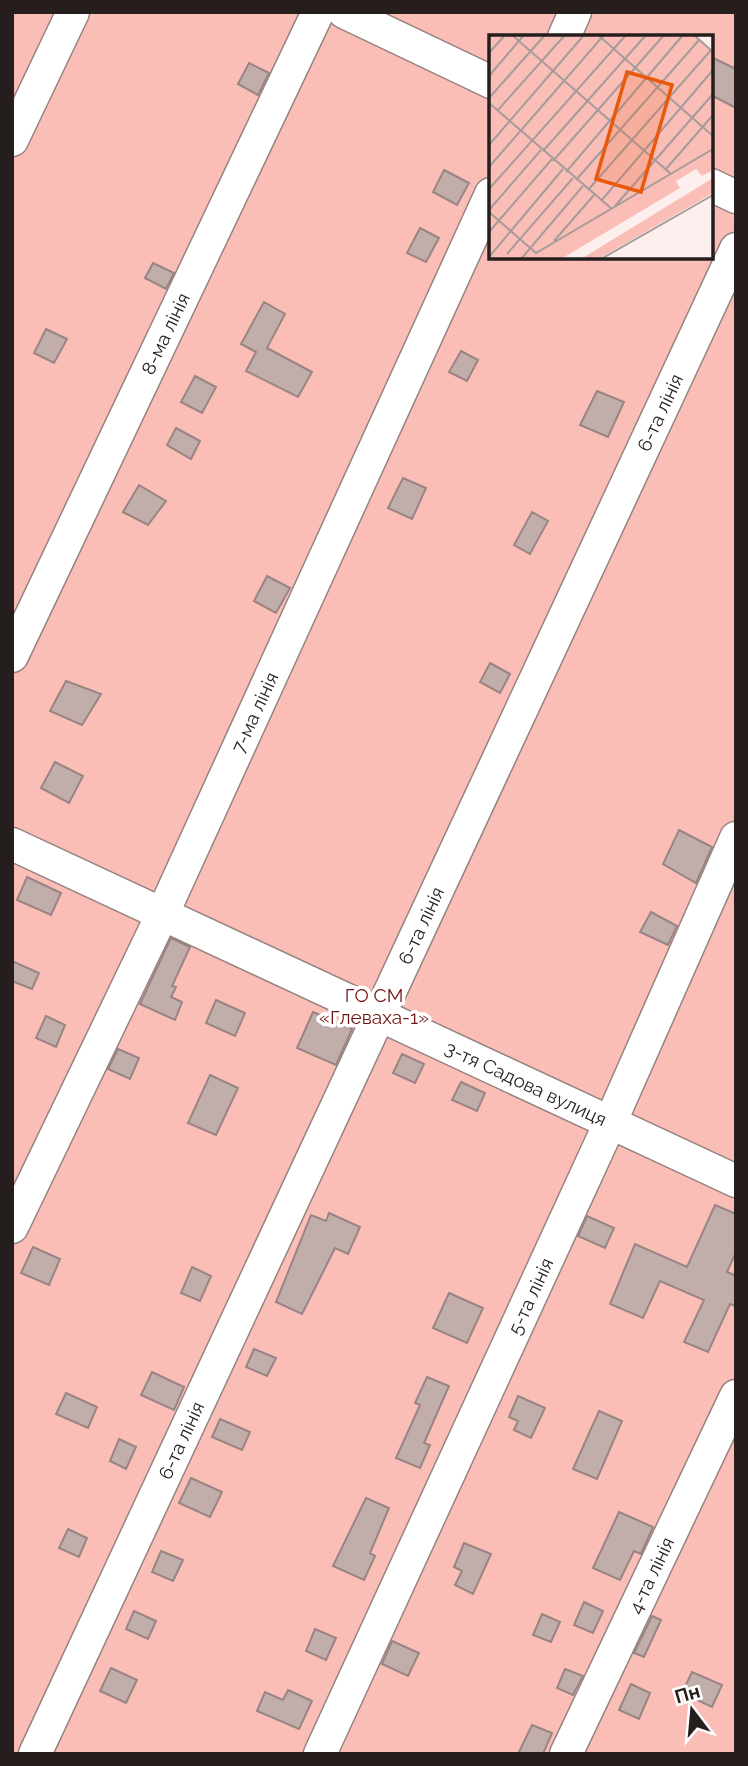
<svg xmlns="http://www.w3.org/2000/svg" width="748" height="1766" font-family="Raleway,sans-serif">
	<style>
		.green { fill: #fbbeb7; fill-rule: evenodd }
		.building { fill: #c1aeab; stroke: #988583; stroke-width: 2 }
		.lines { fill: none; stroke-linecap: round; stroke-linejoin: round }
		.minor-casing { stroke: #968380; stroke-width: 35 }
		.minor { stroke: #fff; stroke-width: 32 }
		.labels { text-anchor: middle; dominant-baseline: central; stroke-width: 7; stroke-linejoin: round; paint-order: stroke }
		.street-label { font-size: 19px; fill: #251e1d; stroke: #fff }
		.park-label { font-size: 19px; fill: #711514; stroke: #fff }
		.inset-road { fill: none; stroke: #a69b9a; stroke-width: 2 }
		.view { fill: #e8590c; fill-opacity: 0.15; stroke: #e8590c; stroke-width: 3.5 }
		.inset-edge { fill: none; stroke: #251e1d; stroke-width: 3.5 }
	</style>
	<rect width="100%" height="100%" fill="#fcefee"/>
	<path class="green" d="M12,12H736V1754H12ZM491,37H711V257H491Z"/>
	<path class="building" d="M711,57L736,69V108L711,95Z
		M249,63L269,73L258,95L238,84Z
		M444,170L469,183L457,205L433,192Z
		M420,228L439,238L426,262L407,253Z
		M153,263L174,273L166,289L145,278Z
		M264,302L285,314L267,348L312,372L298,397L246,371L256,352L241,344Z
		M46,329L67,339L54,363L34,353Z
		M461,351L478,360L467,381L449,372Z
		M195,376L216,387L202,413L181,402Z
		M597,391L624,402L608,437L580,425Z
		M176,428L200,441L191,459L167,445Z
		M403,478L426,488L412,519L388,508Z
		M139,485L166,501L148,525L123,512Z
		M532,512L548,521L530,554L514,545Z
		M267,576L290,588L276,613L254,601Z
		M490,663L510,674L500,693L480,682Z
		M66,681L101,694L82,725L50,711Z
		M55,762L83,776L69,803L41,788Z
		M679,830L712,847L696,883L663,864Z
		M27,877L61,893L51,915L17,900Z
		M651,912L677,926L668,945L640,932Z
		M171,938L190,947L172,986L176,987L171,997L182,1002L175,1020L140,1004Z
		M12,961L39,973L32,989L12,981Z
		M216,1000L245,1013L235,1036L206,1023Z
		M313,1012L352,1029L336,1065L297,1048Z
		M46,1016L65,1025L56,1047L36,1038Z
		M118,1049L139,1058L130,1079L108,1069Z
		M402,1054L424,1064L415,1083L393,1073Z
		M210,1075L238,1088L216,1135L188,1123Z
		M461,1082L485,1093L477,1111L452,1100Z
		M715,1205L736,1214V1252L727,1272L736,1276V1306L730,1304L708,1352L684,1342L704,1300L660,1281L643,1318L610,1304L635,1244L687,1267Z
		M329,1213L360,1227L348,1254L335,1248L302,1314L276,1302L311,1215L326,1221Z
		M587,1216L614,1228L605,1248L578,1236Z
		M33,1247L60,1259L49,1285L21,1273Z
		M192,1267L211,1276L200,1301L181,1293Z
		M449,1293L483,1308L467,1343L433,1328Z
		M254,1349L276,1358L267,1376L246,1367Z
		M152,1372L184,1387L174,1410L141,1395Z
		M427,1377L449,1386L424,1443L430,1445L420,1468L396,1458L420,1405L415,1403Z
		M66,1393L97,1407L88,1428L56,1414Z
		M518,1396L545,1408L531,1438L514,1430L518,1421L509,1417Z
		M599,1411L622,1421L597,1479L573,1469Z
		M220,1419L250,1432L242,1450L212,1437Z
		M119,1439L136,1447L126,1469L110,1461Z
		M191,1478L222,1492L210,1517L179,1503Z
		M366,1498L389,1508L370,1553L375,1556L364,1580L333,1566Z
		M619,1512L653,1527L641,1554L634,1551L620,1580L593,1568Z
		M68,1529L87,1538L79,1557L59,1548Z
		M464,1543L491,1554L473,1594L455,1585L462,1571L454,1567Z
		M161,1551L183,1560L173,1581L152,1572Z
		M584,1602L603,1611L593,1633L574,1625Z
		M134,1611L156,1621L148,1639L126,1629Z
		M542,1614L560,1622L551,1642L533,1635Z
		M652,1616L661,1620L644,1657L634,1653Z
		M315,1629L336,1638L326,1660L306,1651Z
		M392,1641L419,1653L408,1676L382,1664Z
		M111,1668L137,1680L126,1703L100,1691Z
		M565,1669L583,1676L573,1695L557,1688Z
		M692,1672L722,1685L712,1707L682,1693Z
		M631,1684L650,1693L639,1719L619,1710Z
		M288,1690L312,1701L299,1729L257,1711L265,1692L283,1700Z
		M532,1725L552,1733L543,1754H518Z"/>
	<g class="lines">
		<defs>
			<g id="minor">
				<path d="M344,12L491,82"/>
				<path d="M564,37L575,12"/>
				<path d="M12,140L73,12"/>
				<path d="M711,185L736,197"/>
				<path id="s1" d="M12,656L318,12"/>
				<path id="s2" d="M12,844L736,1181"/>
				<path id="s3" d="M12,1227L162,915L491,194"/>
				<path id="s4" d="M35,1754L736,249"/>
				<path id="s5" d="M320,1754L610,1123L736,838"/>
				<path id="s6" d="M566,1754L736,1396"/>
			</g>
		</defs>
		<use href="#minor" class="minor-casing"/>
		<use href="#minor" class="minor"/>
	</g>
	<g class="labels">
		<g class="street-label">
			<text stroke="none"><textPath href="#s1" startOffset="357">8-ма лінія</textPath></text>
			<text stroke="none"><textPath href="#s4" startOffset="1480">6-та лінія</textPath></text>
			<text stroke="none"><textPath href="#s3" startOffset="569">7-ма лінія</textPath></text>
			<text stroke="none"><textPath href="#s4" startOffset="914">6-та лінія</textPath></text>
			<text stroke="none"><textPath href="#s2" startOffset="567">3-тя Садова вулиця</textPath></text>
			<text stroke="none"><textPath href="#s5" startOffset="504">5-та лінія</textPath></text>
			<text stroke="none"><textPath href="#s4" startOffset="346">6-та лінія</textPath></text>
			<text stroke="none"><textPath href="#s6" startOffset="198">4-та лінія</textPath></text>
		</g>
		<g class="park-label">
			<text x="374" y="995">ГО СМ<tspan x="374" dy="22">«Глеваха-1»</tspan></text>
		</g>
	</g>
	<g transform="translate(489 35)">
		<rect width="224" height="224" fill="#fcefee"/>
		<path d="M0,0H205L224,17V135L213,141L207,134L187,146L191,153L72,224H0ZM224,143V158L109,224H83H92Z" fill="#fbbeb7"/>
		<path class="inset-road" d="M23,0L182,139M109,0L224,101M205,0L224,17M0,18L16,0M0,41L35,0M0,63L56,0M0,68L123,174M9,75L76,0M0,110L95,0M54,116L157,0M64,126L175,0M0,132L115,0M177,134L224,80M77,137L194,0M87,145L210,5M0,154L137,0M99,155L222,15M112,166L224,35M126,171L224,59M0,175L52,115M0,177L47,218L224,114M0,197L63,124M65,206L105,160M18,219L84,143M0,222L74,134M32,224L94,151M112,224L224,160"/>
		<path class="view" d="M138,37L183,50L152,157L107,144Z"/>
		<rect width="224" height="224" class="inset-edge"/>
	</g>
	<rect width="748" height="1766" fill="none" stroke="#251e1d" stroke-width="28"/>
	<g transform="translate(692 1710) rotate(344)" stroke="#ffffff" stroke-width="5" paint-order="stroke">
	<path d="M0-5L12 26L0 18L-12 26Z" fill="#251e1d"/>
	<text y="-10" font-size="19" font-weight="bold" text-anchor="middle" fill="#251e1d">Пн</text>
	</g>
</svg>
